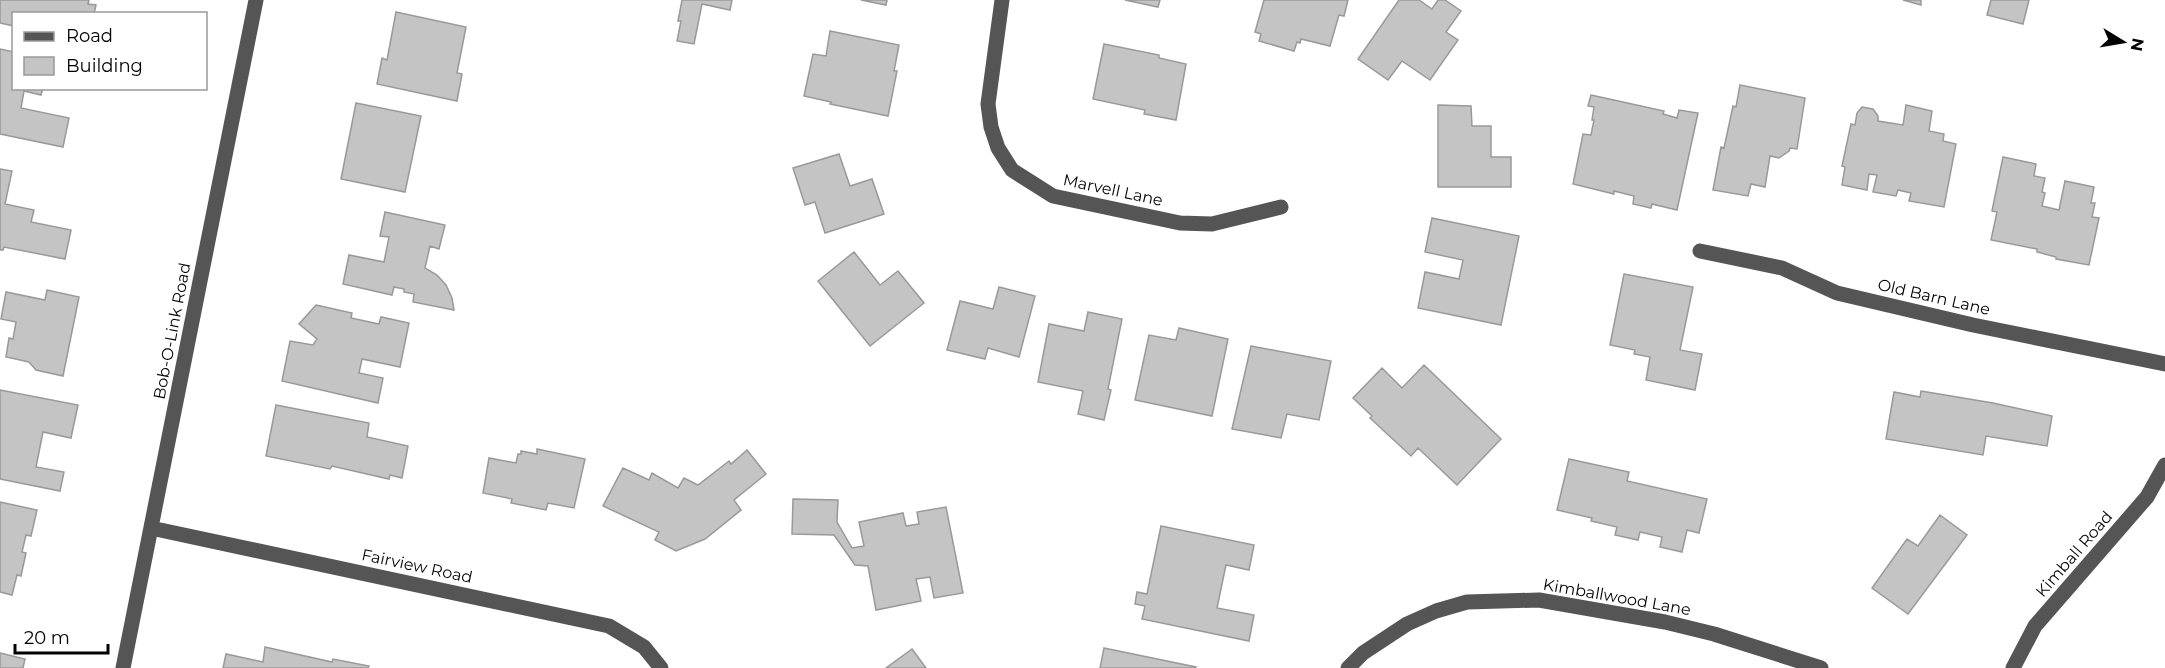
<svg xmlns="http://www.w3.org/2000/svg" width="2165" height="668" font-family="Montserrat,sans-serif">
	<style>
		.building { fill: #c4c4c4; stroke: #999; stroke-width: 1.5 }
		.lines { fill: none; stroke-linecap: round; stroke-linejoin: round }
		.minor { stroke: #555; stroke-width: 15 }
		.labels { text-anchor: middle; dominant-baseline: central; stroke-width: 5; stroke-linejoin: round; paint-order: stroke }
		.street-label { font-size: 16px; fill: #000; stroke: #fff }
	</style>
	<rect width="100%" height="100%" fill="#fff"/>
	<path class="building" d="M0,0H89L88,4L96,5L94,14H14V26L0,23Z
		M682,0H732L730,10L702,4L694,44L677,41L681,21H678Z
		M861,0H887L886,5Z
		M1125,0H1160L1158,7Z
		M1264,0H1348L1344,16L1339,15L1330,46L1301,39L1300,43L1297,42L1294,51L1259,41L1261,34L1255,32Z
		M1399,0H1419L1432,9L1438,0H1445L1461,11L1446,32L1458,40L1430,80L1402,61L1388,80L1358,59Z
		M1903,0H1921V5Z
		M1991,0H2029L2023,24L1987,15Z
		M396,12L466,27L457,73L462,74L457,101L377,84L382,58L387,60Z
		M830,31L899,45L894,71H897L888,116L830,104L831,102L804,96L813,54L826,56Z
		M1104,44L1159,55V58L1186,64L1176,120L1144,114L1145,110L1093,99Z
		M0,49L14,52V88H43L41,95L24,91L21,108L69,118L63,147L0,134Z
		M1740,85L1805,98L1797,149L1790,148L1789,151L1779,158L1770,156L1765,187L1751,184L1748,196L1713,190L1721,147L1724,148L1733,106L1736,107Z
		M1591,95L1664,111L1663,114L1677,118L1679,110L1698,113L1677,210L1652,204L1651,208L1633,204L1634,196L1614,191V194L1573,184L1583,134L1591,135L1594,120H1592L1594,107L1588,106Z
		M356,103L421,116L405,192L341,179Z
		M1438,105L1471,106L1472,126H1491V157H1511V187H1438Z
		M1906,105L1932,111L1929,131L1944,134L1943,141L1956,144L1944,207L1909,201L1911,193L1898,190L1896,196L1873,192L1877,175L1869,174L1867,190L1842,185L1845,167L1842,166L1851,124L1855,125L1857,113L1862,107L1873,109L1878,116V121L1903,125Z
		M839,154L850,186L872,179L884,214L825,233L815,202L805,205L793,168Z
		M2003,157L2036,164L2034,176L2045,178L2042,192L2045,193L2042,206L2059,210L2065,181L2094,187L2091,203H2095L2092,217L2099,218L2089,265L2056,259V257L2037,252V249L1991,240L1997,212L1992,211Z
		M0,169L12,171L5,204L34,210L31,222L71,230L65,259L4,247L3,250H0Z
		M385,212L445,225L439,249L430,246L425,268L437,275L446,285L452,298L454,310L413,302L414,294L404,292V289L394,287L392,295L343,284L349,255L384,262L389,237L380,236Z
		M1432,218L1519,236L1501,325L1418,308L1425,272L1459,279L1463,260L1425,252Z
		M854,252L880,285L898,271L924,303L870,346L818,281Z
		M1624,274L1693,287L1680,350L1702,354L1695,390L1646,380L1650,357L1634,354L1635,350L1610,345Z
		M999,287L1035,296L1019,357L988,348L985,359L947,350L960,301L993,309Z
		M47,290L79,297L63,376L36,370L29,362L6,357L9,338L13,339L16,322L1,319L6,292L45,300Z
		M316,305L352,313L351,318L379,324L381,317L409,323L400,367L362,359L359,373L383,378L378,403L282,381L290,341L313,345L317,339L299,324Z
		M1088,312L1122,319L1108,389L1111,390L1104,420L1078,414L1083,391L1038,382L1049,324L1084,331Z
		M1179,328L1228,339L1212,416L1135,400L1149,335L1176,340Z
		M1251,346L1331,361L1319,420L1287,414L1281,438L1232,429Z
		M1424,365L1501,439L1457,485L1418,448L1411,456L1370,418L1372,416L1353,398L1382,368L1402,388Z
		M0,390L78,405L71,438L43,432L36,467L64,472L60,491L0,479Z
		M1921,391L1993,403L2052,416L2047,446L1986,436L1983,455L1886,439L1894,392L1920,397Z
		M276,405L369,423L367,437L408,446L402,478L390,475L389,479L332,466L330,469L266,456Z
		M537,449L585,459L574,508L548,503L546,510L511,503L512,499L483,493L489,458L516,463L518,454H521V451L537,454Z
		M747,450L766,474L734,500L741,510L705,539L676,551L655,540L659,532L603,506L623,468L649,480L652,473L678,488L684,478L698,485L729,461L731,464Z
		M1569,459L1629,472L1627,481L1707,499L1699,533L1687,530L1682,552L1660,547L1662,537L1640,532L1638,540L1615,535L1617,527L1591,521L1592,518L1557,510Z
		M793,499L838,500L837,522L852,548L864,546L859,522L903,513L906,526L919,524L917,512L946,507L963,593L934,598L930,577L916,579L921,601L876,610L868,566L855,565L834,535L792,534Z
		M0,502L37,510L31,536L26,535L22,552L26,553L21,576L17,575L12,595L0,592Z
		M1940,515L1967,535L1908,614L1872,588L1907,539L1918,546Z
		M1161,526L1254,545L1249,570L1226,565L1217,608L1254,615L1249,641L1142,619L1145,606L1135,604L1137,592L1147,594Z
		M265,647L332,662L333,659L369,666L368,668H223L226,654L263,662Z
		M1104,648L1196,667L1195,668H1100Z
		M912,649L926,668H886Z
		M0,653L25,659L23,668H0Z"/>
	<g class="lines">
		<path class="minor" d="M1002,0L988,104L991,127L998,148L1012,170L1053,196L1180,223L1212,224L1281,207
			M1700,251L1782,268L1837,293L1973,325L2165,364
			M151,528L609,626L644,647L661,668
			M123,668L256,0
			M1348,668L1363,653L1407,624L1436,611L1467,602L1539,600L1665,622L1714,634L1821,668
			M2013,668L2035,626L2147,497L2165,465"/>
	</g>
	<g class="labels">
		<g class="street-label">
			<text transform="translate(1113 190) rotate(12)">Marvell Lane</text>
			<text transform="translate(1934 297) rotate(13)">Old Barn Lane</text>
			<text transform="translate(172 331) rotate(-79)">Bob-O-Link Road</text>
			<text transform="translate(2074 554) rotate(-49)">Kimball Road</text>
			<text transform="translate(417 566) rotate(12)">Fairview Road</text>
			<text transform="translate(1617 597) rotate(10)">Kimballwood Lane</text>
		</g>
	</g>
	<rect x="12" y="12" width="195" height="78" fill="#ffffff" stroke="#999999" stroke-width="1.5"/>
	<rect x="24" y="32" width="30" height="9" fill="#555555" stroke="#999999" stroke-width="1.5"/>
	<text x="66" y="42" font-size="18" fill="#000000">Road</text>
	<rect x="24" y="57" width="30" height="18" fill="#c4c4c4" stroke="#999999" stroke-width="1.5"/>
	<text x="66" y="72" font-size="18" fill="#000000">Building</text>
	<g transform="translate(2123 42) rotate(101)" stroke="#ffffff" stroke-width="4.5" paint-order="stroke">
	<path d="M0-4.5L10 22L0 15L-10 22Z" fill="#000000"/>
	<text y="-9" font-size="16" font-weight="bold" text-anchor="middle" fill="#000000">N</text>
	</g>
	<path d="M15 644v9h93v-9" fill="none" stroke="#000000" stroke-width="3"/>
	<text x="24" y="644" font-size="18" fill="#000000" stroke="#ffffff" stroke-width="4.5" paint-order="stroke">20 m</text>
</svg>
